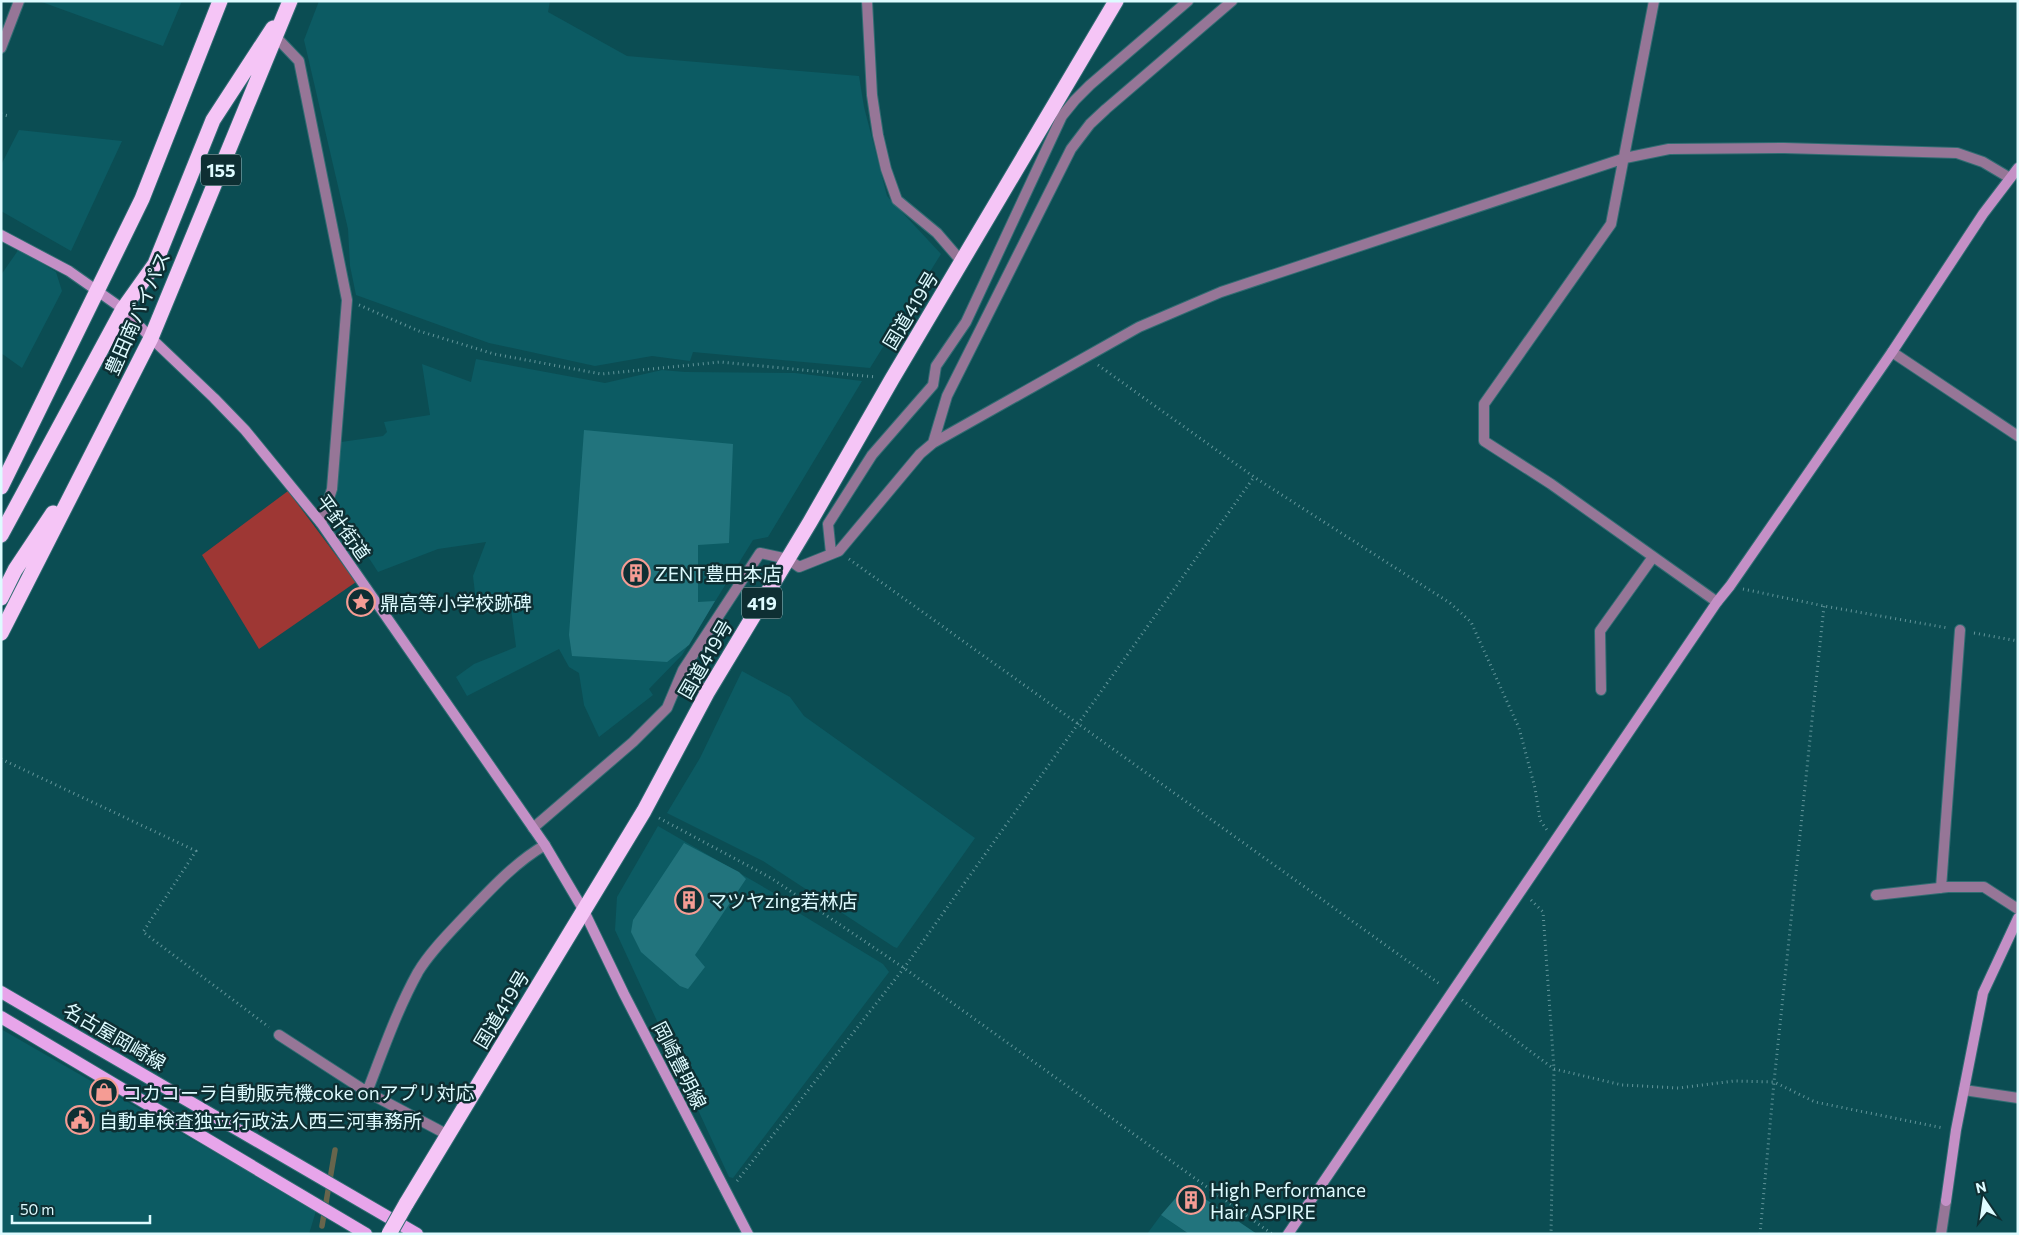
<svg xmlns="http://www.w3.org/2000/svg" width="2019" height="1235" font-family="Commissioner,'Noto Sans JP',sans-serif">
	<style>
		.built { fill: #0c5b63 }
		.green { fill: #9e3734 }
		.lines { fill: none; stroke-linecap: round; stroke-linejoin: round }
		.stream { stroke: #67654c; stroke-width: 5.5 }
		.building { fill: #22747d }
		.street-casing { stroke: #316c72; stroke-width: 12 }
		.secondary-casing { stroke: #316c72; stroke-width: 12 }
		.primary-casing { stroke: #316c72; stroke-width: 14 }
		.highway-casing { stroke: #316c72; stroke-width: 17 }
		.path { stroke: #62959a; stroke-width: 3; stroke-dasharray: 1 4; stroke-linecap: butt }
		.street { stroke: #967697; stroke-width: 10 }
		.secondary { stroke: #c490c6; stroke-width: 10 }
		.primary { stroke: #e7a5ea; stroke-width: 12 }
		.highway { stroke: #f5c5f6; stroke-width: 15 }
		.highway-bridge-casing { stroke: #316c72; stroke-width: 17; stroke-linecap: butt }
		.highway-bridge { stroke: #f5c5f6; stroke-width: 15 }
		.labels { text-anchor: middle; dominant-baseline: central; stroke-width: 5; stroke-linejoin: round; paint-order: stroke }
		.shield { fill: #0e2f33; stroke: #a0bec2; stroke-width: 1 }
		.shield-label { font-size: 18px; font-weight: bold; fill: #defbff }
		.street-label { font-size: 19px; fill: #defbff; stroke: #0e2f33 }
		.poi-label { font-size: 19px; fill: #defbff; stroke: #0e2f33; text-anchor: start }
	</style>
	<rect width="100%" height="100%" fill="#0b4d53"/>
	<path class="built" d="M39,1H182L163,46Z
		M319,1H550L548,12L627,56L859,76L864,107L887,196L941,254L870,368L693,352L690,361L652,356L595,366L489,343L356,295L350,266L348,229L304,40Z
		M19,130L122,141L71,251L1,211V165Z
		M19,249L56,272L62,291L22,368L1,353V275Z
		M476,359L605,383L662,370L685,372L795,373L862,381L768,537L753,540L682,655L649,689L653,695L599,737L584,705L579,673L569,667L559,649L467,696L456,677L474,664L516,647L510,600L476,602L473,576L486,542L438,549L378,572L337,509L335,501L341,442L383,436L387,432L384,422L430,415L422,364L471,382Z
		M742,671L790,697L804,716L975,838L897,948L894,947L763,861L667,813L700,758Z
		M658,826L772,892L794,910L883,964L889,972L733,1178L729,1177L615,930L617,897Z
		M1,1029L316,1211L309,1234H1Z
		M1161,1215L1189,1234H1147Z"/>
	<path class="green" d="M288,491L356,582L259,649L202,555Z"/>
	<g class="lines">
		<path class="stream" d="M322,1226L335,1150"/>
	</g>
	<path class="building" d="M584,430L733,444L729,543L698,545V602L715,601L689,645L667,662L572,656L569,635Z
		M684,843L739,872L746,879L695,955L705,967L688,989L680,986L641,952L631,932L633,920Z
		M1186,1186L1257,1234H1189L1161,1215Z"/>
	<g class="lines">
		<defs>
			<path id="street" d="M867,1L872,95L878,135L886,169L897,200L937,233L962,262
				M1654,1L1611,224L1484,404V441L1551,484L1717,602
				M276,37L299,61L347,300L332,489L321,523
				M1,48L19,1
				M1892,352L2018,436
				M933,443L947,396L1071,149L1090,124L1106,109L1232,1
				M831,553L828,524L872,455L933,385L936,366L966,322L1062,116L1075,100L1090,85L1188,1
				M683,670L707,693
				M1601,690L1600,631L1653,557
				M533,828L633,742L667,708L683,670L760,553L788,559L799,567L839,551L920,454L933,443L1139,327L1221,292L1625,158L1669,149L1784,148L1957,153L1983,162L2010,178
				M1941,888L1960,630
				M1876,895L1948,887H1984L2018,909
				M279,1035L367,1092L448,1135
				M1964,1090L2018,1098
				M367,1092C383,1051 397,1010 418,972C430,952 449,933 465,916C489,891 514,863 545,845
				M1941,1234L1946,1201"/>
			<path id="secondary" d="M1,235L69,271L123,309L151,338L214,398L245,430L321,523L545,845L584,911L624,994L748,1234
				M1946,1201L1956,1130L1983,993L2018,918
				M1288,1234L1717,602L1730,586L1892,352L1983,214L2018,168"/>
			<path id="primary" d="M1,992L417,1234
				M1,1017L366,1234"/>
			<path id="highway" d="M1,487L142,199L220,1
				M1,535L123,309L155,264L213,120L273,28
				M1,598L15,570L53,513
				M1,633L151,338L290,1
				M406,1204L644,811L707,693L810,522L892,379L1116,1"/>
		</defs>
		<use href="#street" class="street-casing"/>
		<use href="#secondary" class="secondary-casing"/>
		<use href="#primary" class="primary-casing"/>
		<use href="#highway" class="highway-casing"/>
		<path class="path" d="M1,114L9,116
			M359,305L419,331L494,354L601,374L720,362L876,377
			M1098,365L1254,477L1450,603L1471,622L1519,728L1535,788L1540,820L1547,830
			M849,559L1441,985
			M1743,589L1824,606L1948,628
			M1974,633L2018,641
			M1,759L196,851L143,932L269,1027
			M659,818L771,878L904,968L1272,1234
			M1531,900L1543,912L1554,1069L1551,1234
			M1462,1000L1554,1069L1622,1085L1679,1088L1734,1081L1774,1082L1815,1102L1943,1128
			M737,1181L904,968L1254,477
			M1760,1234L1774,1082L1824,606"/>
		<use href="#street" class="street"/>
		<use href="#secondary" class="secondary"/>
		<use href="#primary" class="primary"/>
		<use href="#highway" class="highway"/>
		<defs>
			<path id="highway-bridge" d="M389,1234L406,1204"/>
		</defs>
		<use href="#highway-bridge" class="highway-bridge-casing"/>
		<use href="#highway-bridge" class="highway-bridge"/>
	</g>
	<defs>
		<symbol id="building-ring" viewBox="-11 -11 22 22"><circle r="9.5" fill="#0e2f33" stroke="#f59c94" stroke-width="1.5"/><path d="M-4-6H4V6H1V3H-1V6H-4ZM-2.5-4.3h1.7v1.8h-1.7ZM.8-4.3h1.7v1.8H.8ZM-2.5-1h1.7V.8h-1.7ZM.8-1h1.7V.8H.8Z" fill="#f59c94"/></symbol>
		<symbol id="sight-ring" viewBox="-11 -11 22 22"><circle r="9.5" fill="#0e2f33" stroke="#f59c94" stroke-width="1.5"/><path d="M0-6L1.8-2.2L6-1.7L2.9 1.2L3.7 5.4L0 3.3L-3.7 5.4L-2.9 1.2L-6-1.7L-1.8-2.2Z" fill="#f59c94"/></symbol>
		<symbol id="shop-ring" viewBox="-11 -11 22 22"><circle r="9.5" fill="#0e2f33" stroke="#f59c94" stroke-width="1.5"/><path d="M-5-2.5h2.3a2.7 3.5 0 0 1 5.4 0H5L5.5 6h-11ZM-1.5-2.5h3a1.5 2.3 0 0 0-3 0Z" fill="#f59c94"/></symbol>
		<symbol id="civic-ring" viewBox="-11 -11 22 22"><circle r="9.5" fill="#0e2f33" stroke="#f59c94" stroke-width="1.5"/><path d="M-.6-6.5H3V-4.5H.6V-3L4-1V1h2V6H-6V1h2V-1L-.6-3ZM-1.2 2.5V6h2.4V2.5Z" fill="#f59c94"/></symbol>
	</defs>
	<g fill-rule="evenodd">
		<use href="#building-ring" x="620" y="557" width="32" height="32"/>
		<use href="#sight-ring" x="345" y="586" width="32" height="32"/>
		<use href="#building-ring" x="673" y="884" width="32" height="32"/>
		<use href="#shop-ring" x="88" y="1076" width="32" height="32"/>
		<use href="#civic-ring" x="64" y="1104" width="32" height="32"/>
		<use href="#building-ring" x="1175" y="1184" width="32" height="32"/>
	</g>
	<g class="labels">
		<g class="shield">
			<rect x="201" y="154.5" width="40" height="31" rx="4"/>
			<rect x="742" y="587.5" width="40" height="31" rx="4"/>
		</g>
		<g class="shield-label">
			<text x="221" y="170">155</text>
			<text x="762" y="603">419</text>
		</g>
		<g class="street-label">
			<text transform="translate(910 310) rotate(-59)">国道419号</text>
			<text transform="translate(137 313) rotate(-66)">豊田南バイパス</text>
			<text transform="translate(344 527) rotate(54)">平針街道</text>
			<text transform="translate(705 659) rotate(-60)">国道419号</text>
			<text transform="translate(501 1009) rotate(-59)">国道419号</text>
			<text transform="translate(115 1036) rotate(30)">名古屋岡崎線</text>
			<text transform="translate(680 1065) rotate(63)">岡崎豊明線</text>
		</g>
		<g class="poi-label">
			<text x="655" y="573">ZENT豊田本店</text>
			<text x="380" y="602">鼎高等小学校跡碑</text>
			<text x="708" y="900">マツヤzing若林店</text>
			<text x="123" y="1092">コカコーラ自動販売機coke onアプリ対応</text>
			<text x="99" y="1120">自動車検査独立行政法人西三河事務所</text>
			<text x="1210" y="1189">High Performance<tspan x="1210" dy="22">Hair ASPIRE</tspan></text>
		</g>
	</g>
	<rect width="2019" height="1235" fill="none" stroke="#defbff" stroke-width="5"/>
	<g transform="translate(1984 1200) rotate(347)" stroke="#0e2f33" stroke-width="4" paint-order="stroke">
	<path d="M0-4L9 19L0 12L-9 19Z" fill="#defbff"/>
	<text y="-8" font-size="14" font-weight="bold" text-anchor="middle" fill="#defbff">N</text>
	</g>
	<path d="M12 1215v8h138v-8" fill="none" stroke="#defbff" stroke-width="2.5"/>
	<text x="20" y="1215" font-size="15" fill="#defbff" stroke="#0e2f33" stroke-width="4" paint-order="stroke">50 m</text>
</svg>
